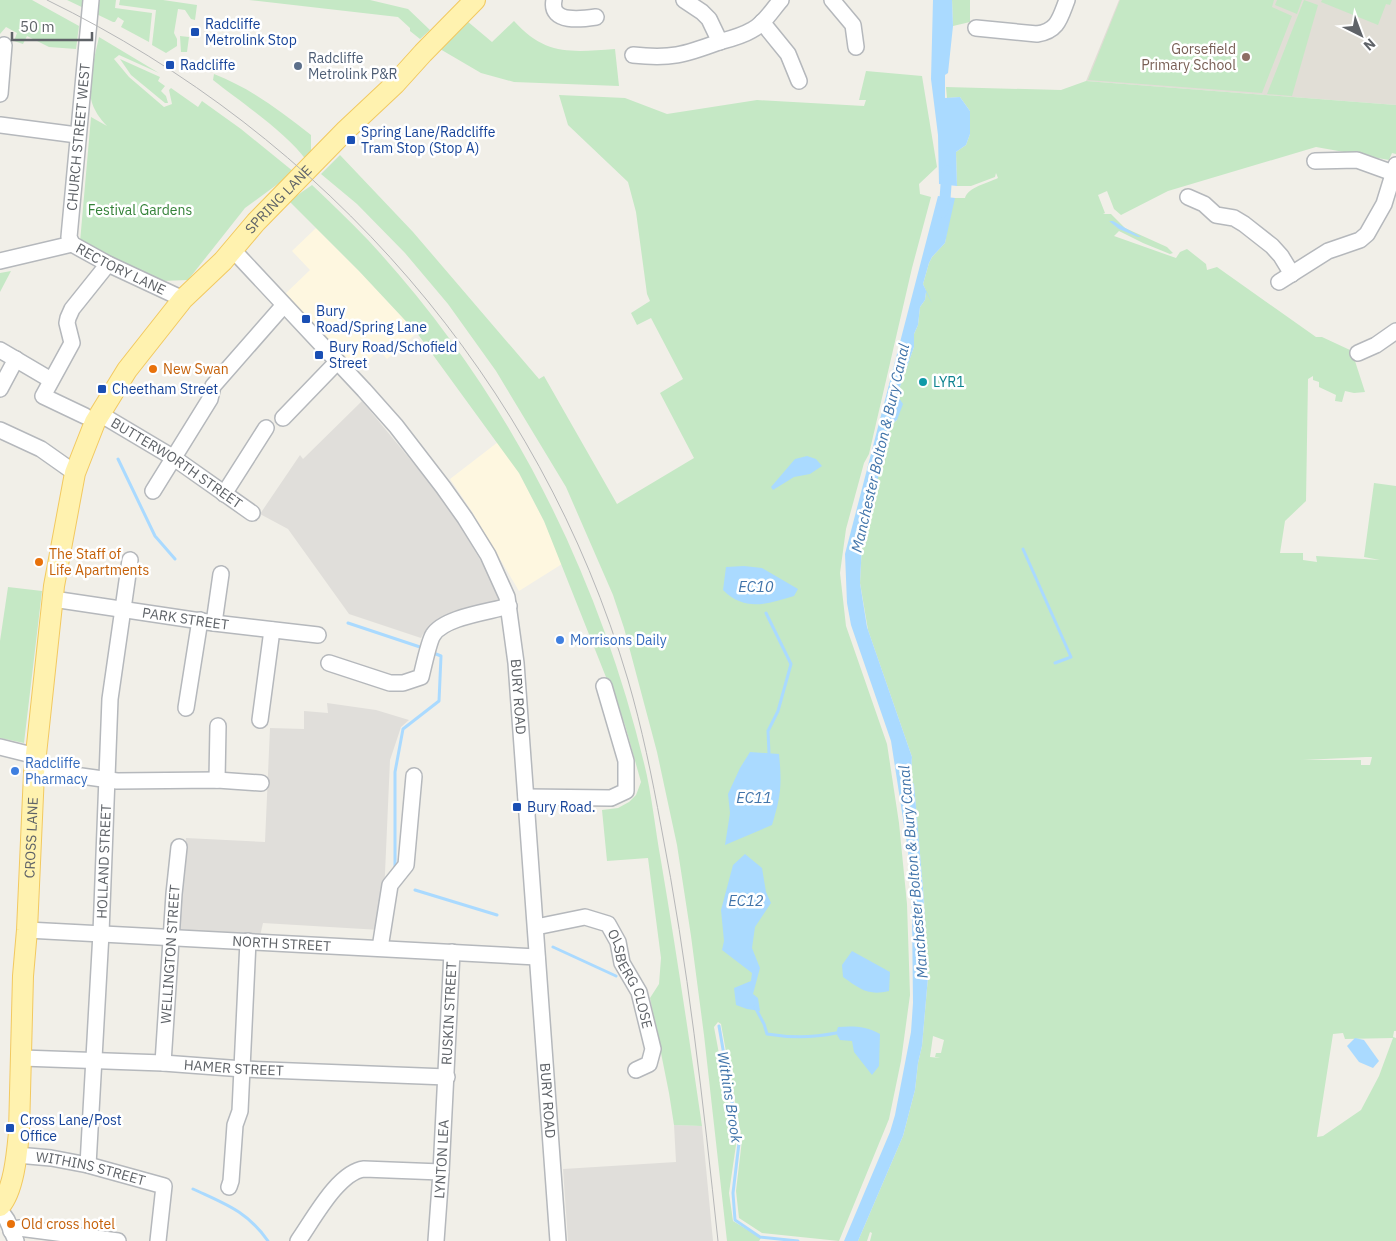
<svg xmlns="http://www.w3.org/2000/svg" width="1396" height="1241" font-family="'IBM Plex Sans',sans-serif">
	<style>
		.commercial { fill: #fef7e0 }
		.industrial { fill: #e0deda }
		.education { fill: #e1ded6 }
		.green { fill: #c5e8c5; fill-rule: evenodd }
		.water { fill: #aadaff }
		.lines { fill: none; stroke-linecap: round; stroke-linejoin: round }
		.stream { stroke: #aadaff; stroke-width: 3 }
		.canal { stroke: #aadaff; stroke-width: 11 }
		.minor-casing { stroke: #b5b8bc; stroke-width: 18 }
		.major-casing { stroke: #f2c960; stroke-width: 22 }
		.minor { stroke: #fff; stroke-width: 15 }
		.major { stroke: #fff2af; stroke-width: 20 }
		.tram { stroke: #b6b7b8; stroke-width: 1 }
		.transit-dot { fill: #1a4fb4; stroke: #fff; stroke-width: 2 }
		.education-dot { fill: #8d6e63; stroke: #fff; stroke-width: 2 }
		.service-dot { fill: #5c6f8a; stroke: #fff; stroke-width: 2 }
		.food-dot { fill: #e8710a; stroke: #fff; stroke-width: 2 }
		.culture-dot { fill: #0f9aa8; stroke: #fff; stroke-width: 2 }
		.shop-dot { fill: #3f7fe0; stroke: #fff; stroke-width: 2 }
		.labels { text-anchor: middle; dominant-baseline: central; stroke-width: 5; stroke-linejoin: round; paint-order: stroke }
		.transit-label { font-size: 14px; fill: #164399; stroke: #fff; text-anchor: start }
		.education-label { font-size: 14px; fill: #785e54; stroke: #fff; text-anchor: end }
		.service-label { font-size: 14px; fill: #4e5e75; stroke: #fff; text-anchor: start }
		.street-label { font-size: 14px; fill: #5f6368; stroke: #fff }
		.park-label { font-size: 14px; fill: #348238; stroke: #fff }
		.food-label { font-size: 14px; fill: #c56008; stroke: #fff; text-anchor: start }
		.culture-label { font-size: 14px; fill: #0d838f; stroke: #fff; text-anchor: start }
		.shop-label { font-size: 14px; fill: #366cbe; stroke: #fff; text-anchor: start }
		.water-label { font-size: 15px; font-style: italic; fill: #4174aa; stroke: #fff }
	</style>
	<rect width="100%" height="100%" fill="#f1efe8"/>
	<path class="commercial" d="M316,228L359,271L417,333L387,359L379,350L356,372L284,295L310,270L292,251Z
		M498,442L519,473L544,521L562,564L519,591L471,510L450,479Z"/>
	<path class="industrial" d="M362,401L447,504L485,568L500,600L475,608L423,634L421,638L349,614L288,529L260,514L300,455L303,459Z
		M327,703L376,710L409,720L401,727L390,760L384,896L380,930L263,923L260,936L177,929L186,838L265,842L270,728L304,729V711L328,713Z
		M674,1125L702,1126L713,1241H568L563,1169L676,1162Z"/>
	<path class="education" d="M1119,0H1396V105L1086,81Z"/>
	<path class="green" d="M0,0H32L79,26L76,49L49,47L27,36L23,44L14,41L17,33L6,27L0,34Z
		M67,0H116L115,8L152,13L149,42L121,27L124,21L118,17L115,22H113Z
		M120,0H163L197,5L195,20L191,19L185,10L178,9L174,33L177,39V46L166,53L152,45L156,10L119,5Z
		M249,0H370L408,9L430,30L420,39L410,31V28L398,17Z
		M952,0H970V22L953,26Z
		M1120,0H1274L1272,7L1292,16L1262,93L1088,80Z
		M1277,0H1302L1297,14L1275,5Z
		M1304,0L1318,5L1292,96L1267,94Z
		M1322,0H1392L1390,5L1386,4L1378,25L1321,2Z
		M467,21L492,42L514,21C545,56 572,52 615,49L619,86L514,82L481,73L440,49Z
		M180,36L189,37L187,52H181Z
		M99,37L159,73L119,55L114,59L129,77L164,107L172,104L169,90L171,88L198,107L202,101L241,129L294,172L245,208L188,280L161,281L80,242L91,117L107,126C100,119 93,109 91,99C87,85 96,51 99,37Z
		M120,59L160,77L158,81L165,86L161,91L166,96L168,103H165L131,75Z
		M866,71L922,76L937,167L919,184L920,194L931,197L912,268L869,454L864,463L846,529L840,573L846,626L887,744L899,823L907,904L910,995L901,1061L889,1119L839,1241L762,1233L739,1218L736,1191L742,1140L721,1024L718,1022L714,1027L736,1145L729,1193L733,1221L761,1238L759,1241H727L704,1035L691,936L677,845L657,752L624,628L613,595L566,487L496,371L448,304L405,253L357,204L321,174L340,155L413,232L539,379L544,376L617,504L694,458L660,393L683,379L651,318L637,325L631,313L650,301L647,294L636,212L628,182L568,125L559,95L625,98L667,114L757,100L864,106L866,100H859Z
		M214,74C252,89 279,110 311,135V152L307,161C286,132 242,103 213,80Z
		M1086,81L1396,105V154L1392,153L1389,160L1316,147L1168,191L1121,215L1114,209L1107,191L1098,195L1105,213L1103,214H1111L1125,228L1167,247L1173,253L1170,254L1143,243L1119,231L1114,236L1176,258L1180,252L1187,249L1206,264L1207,270L1217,267L1316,337H1322L1350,350L1355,361L1365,392L1354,393L1345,391L1342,402L1335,401L1336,395L1319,387V382L1313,380V376L1308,379L1306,501L1285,521L1280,553H1303V560L1317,562L1316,556L1380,560L1364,557L1374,483L1396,486V1031H1394L1393,1037L1396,1038V1241H870L872,1233L870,1232L867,1241H858L903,1136L915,1090L918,1063L922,1046L928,977L924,899L914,784L910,780C913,773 911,765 912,757L868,630L860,583L862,543L884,449L891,425L897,420V395L914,347V334L918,325L920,307L925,300L926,291L923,284L929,263L932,257L945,243L952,198H965C968,187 988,183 998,178L996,173L995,177L971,186H957L956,152L966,145L970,134V111L960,97L947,98L946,87L1061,90ZM1366,757H1372L1370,765H1361V760H1303ZM1343,1033L1345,1039L1393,1038L1379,1076L1361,1110L1323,1136L1317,1137L1333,1034ZM933,1036L944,1040L941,1053H936L935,1057L940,1058L930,1057Z
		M312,185C331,203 350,221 368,240C505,387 597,569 644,763C652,795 655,829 661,861C676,949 689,1038 702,1126L674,1125L669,1093L650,998L659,984L661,958L648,858L607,861L602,810L618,808L629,802L636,795L641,782L625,725L544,521L519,473L417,333L359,271L289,201Z
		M11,271L0,292V273Z
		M8,587L42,591L24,743L0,738V641Z"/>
	<path class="water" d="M933,0H952L953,26L948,73L945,75V98L960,97L970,111V134L966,145L956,152L957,186L939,184L938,135L931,79Z
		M938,196L955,198L945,243L932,257L929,263L923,284L932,303L926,292L925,300L920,307L918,325L914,334V347L897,395L903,404L897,420L891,425L862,543L860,583L867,627L912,757C911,765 913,773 910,780L914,784L923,888L928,977L922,1046L918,1063L915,1090L903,1136L858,1241H844L890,1132L895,1115L911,1032L913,1003L912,915L908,851L891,741L851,625L847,603L845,554Z
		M1109,221H1113L1141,237H1138L1119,229Z
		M807,456L816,459L822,466L810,474L794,477L773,490L771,487L795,459Z
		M744,566L762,568L798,589L794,596C767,604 745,612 723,590L726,567Z
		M750,752L779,754C782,785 781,796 772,825L725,845L730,813L728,794L740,768Z
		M745,854L762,868L766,892L771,903L755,927L752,948L760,968L753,994L758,998L760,1011L747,1009L736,1005L734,988L751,981L752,973L722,950L724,941L721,910L733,865Z
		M852,951L890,972L889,991C868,996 860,989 843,977L842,965Z
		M838,1027C853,1026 866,1026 880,1034L879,1066L872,1075L854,1052L852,1041L840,1040L836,1033Z
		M1355,1038L1364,1040L1379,1061L1373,1068L1359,1062L1347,1046Z"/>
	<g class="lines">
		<path class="stream" d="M118,459L155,536L175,559
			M1023,549L1071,657L1055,663
			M766,613L791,664L778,711L768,731L769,753
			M348,623L423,648
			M395,869V772L403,729L439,701L441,656L431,652
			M415,890L497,915
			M553,947L616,976
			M755,1007L764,1024L767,1034C791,1038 812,1038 836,1033
			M719,1026L739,1143L733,1193L735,1220L760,1237L798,1241
			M193,1189C225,1204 247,1211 268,1241"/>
		<path class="canal" d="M942,212L945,199L947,171"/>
		<defs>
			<g id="minor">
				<path d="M554,0C549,24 583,19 596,17"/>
				<path d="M684,0L702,12L709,19L720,42"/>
				<path d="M832,0L853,25L856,47"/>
				<path d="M762,22L788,54L799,81"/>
				<path d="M976,28L1037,34C1058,31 1060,18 1067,0"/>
				<path d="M633,55C671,59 684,55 719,42C730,39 742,36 752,30C764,24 772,10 781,0"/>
				<path d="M0,94L4,45"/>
				<path d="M0,125L77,135"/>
				<path d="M1315,161L1357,160L1393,173"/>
				<path d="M1188,197L1204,204L1216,215L1234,218L1244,224L1272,246L1281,256L1292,274"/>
				<path id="s1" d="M72,244L69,237L91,0"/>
				<path id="s2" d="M233,250L364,390L396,426L443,487L465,518L488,555L507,597L516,663L558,1241"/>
				<path id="s3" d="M0,261L72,244L108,264L183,299"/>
				<path d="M1279,282L1328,251L1360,240L1367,234L1384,204L1396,165"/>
				<path d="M0,350L51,380"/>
				<path d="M1358,353L1376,345L1396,331"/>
				<path d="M0,389L16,359"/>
				<path id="s4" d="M100,414L174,458L252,513"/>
				<path d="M85,416L43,396L72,343L67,323L68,318L72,309L108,264"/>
				<path d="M283,418L337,362"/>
				<path d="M0,430L41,449L75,473"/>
				<path d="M153,491L210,399L213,386L284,305"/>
				<path d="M224,494L266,428"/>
				<path id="s5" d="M53,599L214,623L318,635"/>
				<path d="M214,623L221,574"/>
				<path d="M329,663L390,683H403L421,677C423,669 429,641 433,635C444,617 489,612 509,606"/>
				<path d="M186,708L200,620"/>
				<path d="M260,720L272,630"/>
				<path d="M0,747L36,756"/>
				<path d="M34,773L74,775L117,781L217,780L261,783"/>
				<path d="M217,780L218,726"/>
				<path d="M526,797L611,798L626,791V761L604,686"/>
				<path id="s6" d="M536,927L585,917L608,924L618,942L622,963L639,992L653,1049L649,1064L636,1070"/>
				<path id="s7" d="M27,930L537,957"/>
				<path d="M380,948L390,885L406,865L414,776"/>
				<path id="s8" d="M22,1058L163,1063L243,1069L447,1077"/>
				<path id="s9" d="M163,1063L174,894L179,847"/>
				<path id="s10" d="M17,1155L51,1158L88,1165L164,1186L158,1241"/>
				<path id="s11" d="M88,1165L101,933L110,699L130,560"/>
				<path d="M229,1187L231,1181L235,1125L240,1111L248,941"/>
				<path d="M0,1210L7,1220L16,1241"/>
				<path d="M11,1231L19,1228L118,1241"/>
				<path d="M298,1241C313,1220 338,1172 364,1169L441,1172"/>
				<path id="s12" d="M436,1241L441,1172L452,952"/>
			</g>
			<g id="major">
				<path id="s13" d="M0,1206C14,1190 17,1153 19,1132L23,976L27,930L34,773L54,586L75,473L95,422L127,370L183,299L223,261L256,222L346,130L395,84L423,53L475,0"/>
			</g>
		</defs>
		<use href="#minor" class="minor-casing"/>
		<use href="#major" class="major-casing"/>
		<use href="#minor" class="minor"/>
		<use href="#major" class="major"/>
		<path class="tram" d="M47,0C326,136 540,381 628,680C642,728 652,777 661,826C688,964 703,1102 718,1241"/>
	</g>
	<g class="transit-dot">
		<rect x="190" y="27" width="10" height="10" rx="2.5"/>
		<rect x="165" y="60" width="10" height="10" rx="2.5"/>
		<rect x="346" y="135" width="10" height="10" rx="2.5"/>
		<rect x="301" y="314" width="10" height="10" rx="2.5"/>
		<rect x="314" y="350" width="10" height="10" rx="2.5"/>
		<rect x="97" y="384" width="10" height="10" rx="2.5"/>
		<rect x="512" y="802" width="10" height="10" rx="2.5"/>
		<rect x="5" y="1123" width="10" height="10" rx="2.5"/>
	</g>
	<circle class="education-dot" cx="1246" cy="57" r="5"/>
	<circle class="service-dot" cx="298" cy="66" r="5"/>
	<g class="food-dot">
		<circle cx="153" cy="369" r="5"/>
		<circle cx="39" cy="562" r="5"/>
		<circle cx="11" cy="1224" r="5"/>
	</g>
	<circle class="culture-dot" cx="923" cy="382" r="5"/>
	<g class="shop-dot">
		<circle cx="560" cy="640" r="5"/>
		<circle cx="15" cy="771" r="5"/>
	</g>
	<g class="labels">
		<g class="transit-label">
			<text x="205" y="24">Radcliffe<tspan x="205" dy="16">Metrolink Stop</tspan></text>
			<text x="180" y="65">Radcliffe</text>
			<text x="361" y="132">Spring Lane/Radcliffe<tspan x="361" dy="16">Tram Stop (Stop A)</tspan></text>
			<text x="316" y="311">Bury<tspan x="316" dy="16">Road/Spring Lane</tspan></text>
			<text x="329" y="347">Bury Road/Schofield<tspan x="329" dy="16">Street</tspan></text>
			<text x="112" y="389">Cheetham Street</text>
			<text x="527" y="807">Bury Road.</text>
			<text x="20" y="1120">Cross Lane/Post<tspan x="20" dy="16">Office</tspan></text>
		</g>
		<g class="education-label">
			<text x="1236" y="49">Gorsefield<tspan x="1236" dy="16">Primary School</tspan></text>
		</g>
		<g class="service-label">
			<text x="308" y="58">Radcliffe<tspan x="308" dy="16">Metrolink P&amp;R</tspan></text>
		</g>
		<g class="street-label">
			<text stroke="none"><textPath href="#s1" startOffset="108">CHURCH STREET WEST</textPath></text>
			<text stroke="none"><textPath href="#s13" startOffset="1084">SPRING LANE</textPath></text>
			<text stroke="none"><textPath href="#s3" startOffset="129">RECTORY LANE</textPath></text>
			<text stroke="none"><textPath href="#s4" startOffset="91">BUTTERWORTH STREET</textPath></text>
			<text stroke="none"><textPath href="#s5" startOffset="134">PARK STREET</textPath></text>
			<text stroke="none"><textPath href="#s2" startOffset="545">BURY ROAD</textPath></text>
			<text stroke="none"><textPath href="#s13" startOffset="372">CROSS LANE</textPath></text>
			<text stroke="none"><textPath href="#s11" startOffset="304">HOLLAND STREET</textPath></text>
			<text stroke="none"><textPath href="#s7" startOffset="255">NORTH STREET</textPath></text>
			<text stroke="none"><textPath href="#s9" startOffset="109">WELLINGTON STREET</textPath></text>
			<text stroke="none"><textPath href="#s6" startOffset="134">OLSBERG CLOSE</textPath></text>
			<text stroke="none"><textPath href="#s12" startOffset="228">RUSKIN STREET</textPath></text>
			<text stroke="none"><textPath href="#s8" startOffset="212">HAMER STREET</textPath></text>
			<text stroke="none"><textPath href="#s2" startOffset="950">BURY ROAD</textPath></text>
			<text stroke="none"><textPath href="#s12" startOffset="82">LYNTON LEA</textPath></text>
			<text stroke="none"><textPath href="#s10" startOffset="75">WITHINS STREET</textPath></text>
		</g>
		<g class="park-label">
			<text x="140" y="210">Festival Gardens</text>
		</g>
		<g class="food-label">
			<text x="163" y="369">New Swan</text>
			<text x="49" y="554">The Staff of<tspan x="49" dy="16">Life Apartments</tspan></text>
			<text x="21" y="1224">Old cross hotel</text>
		</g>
		<g class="culture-label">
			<text x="933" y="382">LYR1</text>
		</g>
		<g class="shop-label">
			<text x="570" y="640">Morrisons Daily</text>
			<text x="25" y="763">Radcliffe<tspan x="25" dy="16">Pharmacy</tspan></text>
		</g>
		<g class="water-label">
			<text transform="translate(880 448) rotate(-77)">Manchester Bolton &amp; Bury Canal</text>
			<text x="756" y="586">EC10</text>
			<text x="754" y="797">EC11</text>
			<text transform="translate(913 872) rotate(-95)">Manchester Bolton &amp; Bury Canal</text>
			<text x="746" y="900">EC12</text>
			<text transform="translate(730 1097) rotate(81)">Withins Brook</text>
		</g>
	</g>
	<g transform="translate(1361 35) rotate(138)" stroke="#ffffff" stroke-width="4" paint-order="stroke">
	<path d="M0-4L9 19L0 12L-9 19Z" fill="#5f6368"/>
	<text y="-8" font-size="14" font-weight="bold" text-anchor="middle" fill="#5f6368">N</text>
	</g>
	<path d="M12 32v8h80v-8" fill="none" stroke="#5f6368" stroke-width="2.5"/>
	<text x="20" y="32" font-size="15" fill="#5f6368" stroke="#ffffff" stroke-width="4" paint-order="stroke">50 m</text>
</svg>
